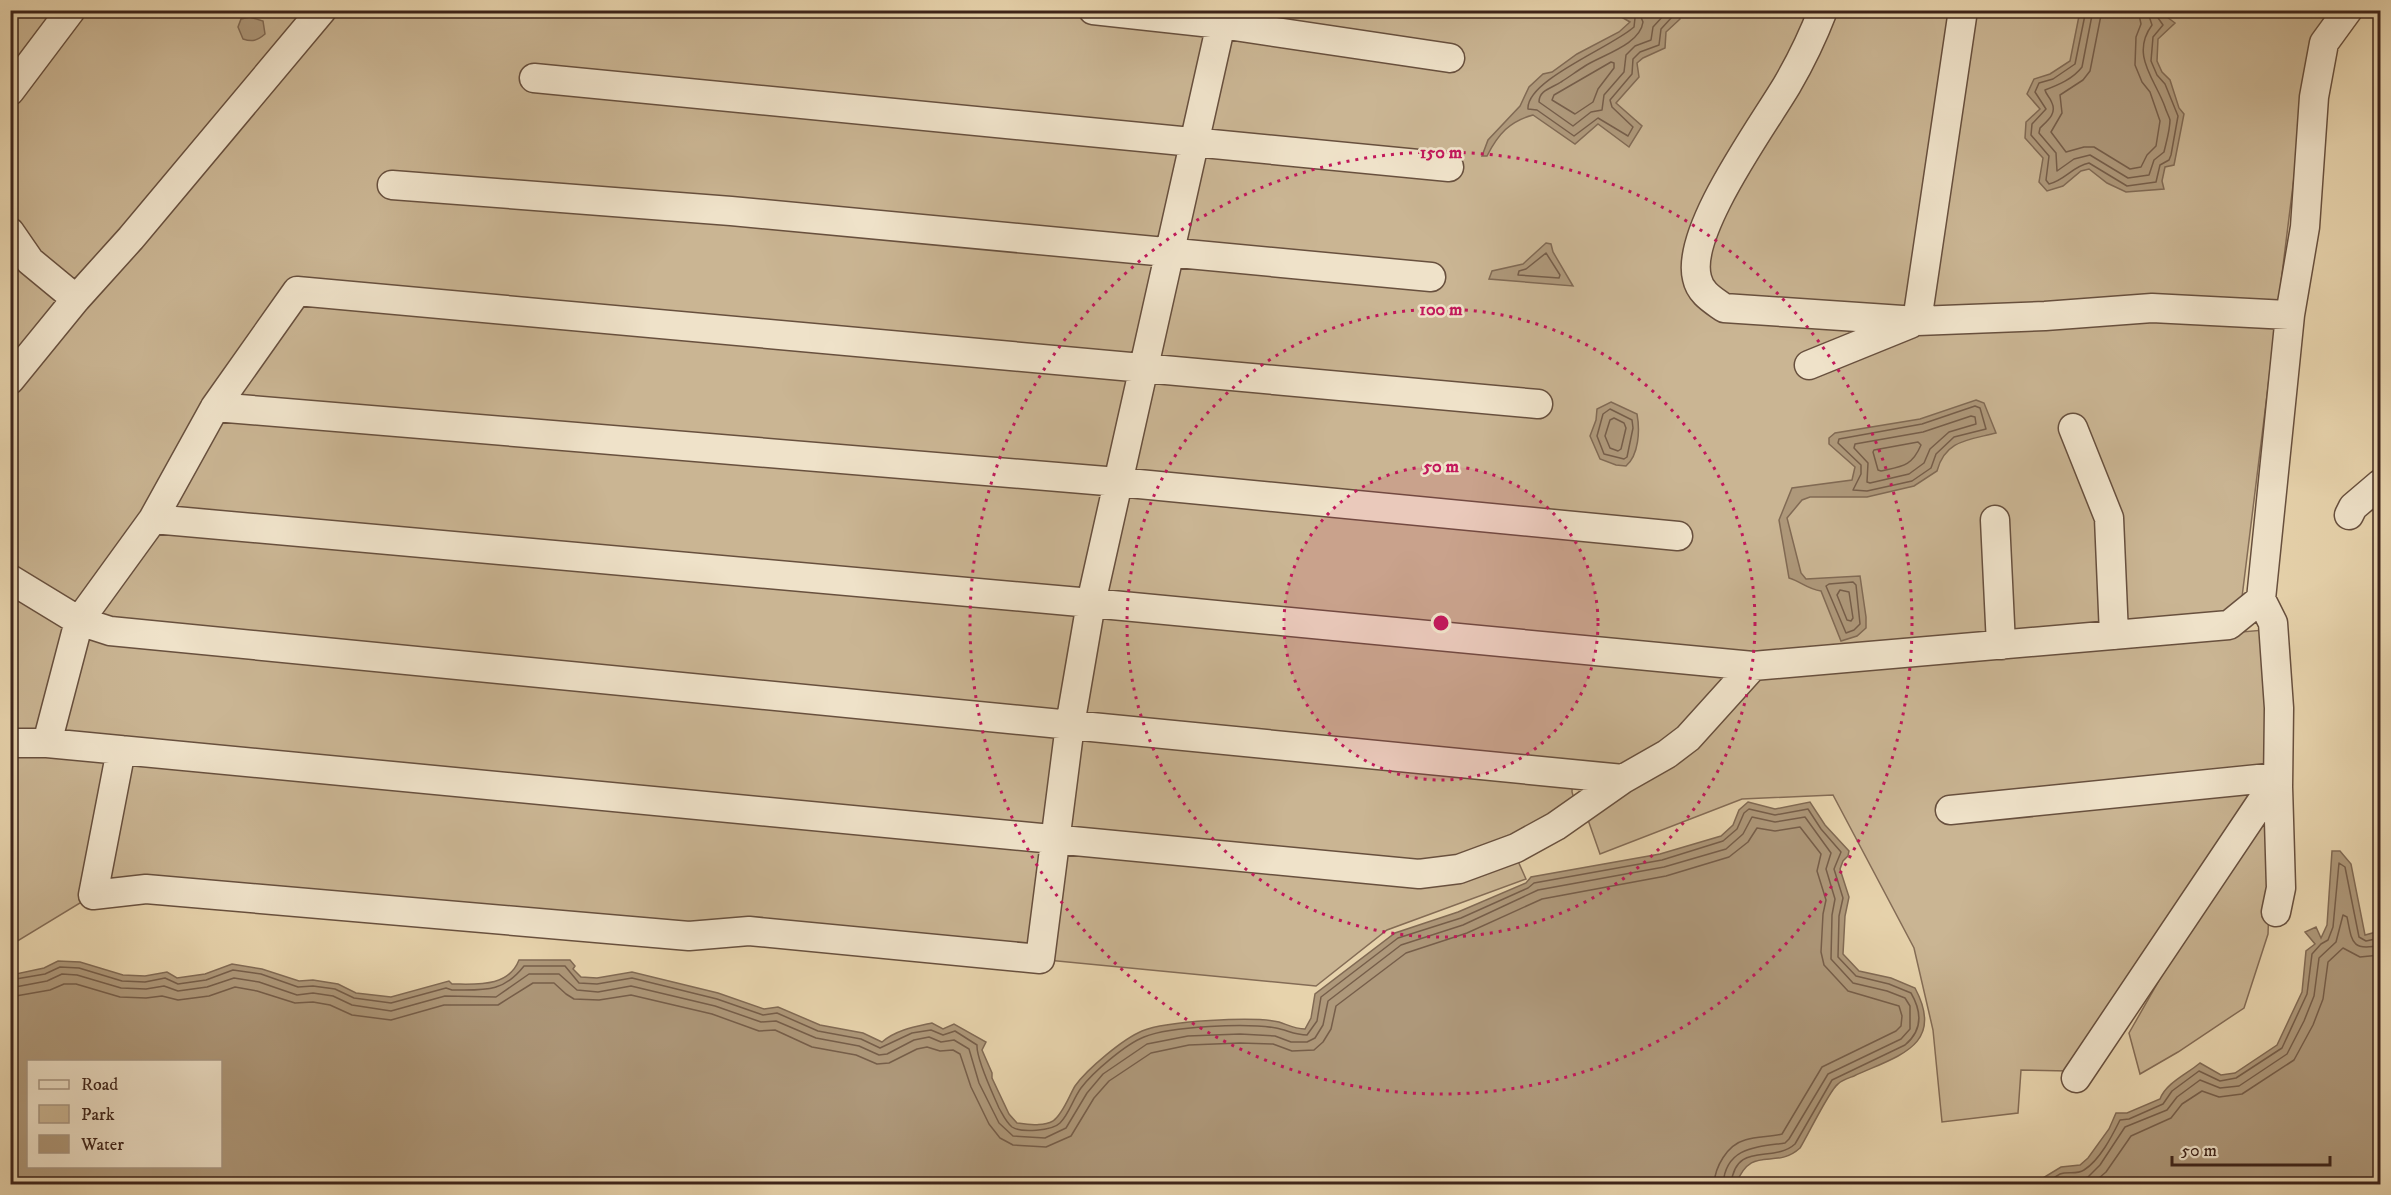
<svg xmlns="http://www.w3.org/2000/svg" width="2391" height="1195" font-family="'IM FELL DW Pica',serif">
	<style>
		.green { fill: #cab593; stroke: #846c56; stroke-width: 1.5 }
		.water { fill: #ae987a; stroke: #816a54; stroke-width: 1.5; fill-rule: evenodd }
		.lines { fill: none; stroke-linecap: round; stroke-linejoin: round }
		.shore { stroke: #765e4a; stroke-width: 1.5 }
		.minor-casing { stroke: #68503e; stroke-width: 31 }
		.minor { stroke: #efe2c9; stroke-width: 28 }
		.ring { fill: none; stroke: #c2185b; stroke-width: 3; stroke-dasharray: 3 6 }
		.centre { fill: #c2185b; stroke: #efe2c9; stroke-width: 3 }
		.ring-label { font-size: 18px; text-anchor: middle; font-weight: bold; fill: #c2185b; stroke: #efe2c9; stroke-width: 5; stroke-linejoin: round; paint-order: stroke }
	</style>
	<rect width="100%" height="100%" fill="#e7d3ac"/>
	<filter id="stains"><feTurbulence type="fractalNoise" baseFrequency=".00333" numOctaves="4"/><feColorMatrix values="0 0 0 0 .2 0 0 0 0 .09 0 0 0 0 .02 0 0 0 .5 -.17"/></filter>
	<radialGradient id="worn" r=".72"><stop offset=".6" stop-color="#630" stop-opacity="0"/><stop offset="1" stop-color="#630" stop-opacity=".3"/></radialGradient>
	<path class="green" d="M11,11H2331L2311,40L2242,597L2220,615L1728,655L1724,687L1668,740L1620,773L1573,767L1572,792L1576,806L1510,843L1526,879L1387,930L1316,986L749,931L93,895L11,945Z
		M2264,630L2273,764L2249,793L2250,806L2068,1071L2021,1070L2018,1113L1942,1122L1933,1030L1914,948L1833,795L1742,799L1600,854L1587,817L1761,674Z
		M2265,811L2272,822L2268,934L2244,1008L2178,1052L2140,1074L2129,1033L2189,928Z"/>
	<path class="water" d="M1611,11H1678L1680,19L1666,32L1665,48L1643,58L1637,63L1639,77L1616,103L1642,126L1629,147L1598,124L1575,144L1533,115C1510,121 1498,134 1487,156H1482L1488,140L1520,106L1529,87L1543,74L1552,72L1577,54L1619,32L1630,22Z
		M2080,11H2159L2175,23L2158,39L2157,61L2162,72L2170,80L2179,108L2184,114L2174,165L2165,167L2162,181L2164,189L2126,192L2107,183L2089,169L2081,171L2063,186L2047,191L2039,182L2043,158L2025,138L2026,122L2040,109L2027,94L2034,79L2050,74L2070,61Z
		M250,17L263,21L265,34C257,41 252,42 243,39L238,27L241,19Z
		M1546,243L1551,244L1553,252L1573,286L1489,279L1492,271L1523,264Z
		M1976,400L1984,403L1996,433C1969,440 1945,440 1937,471L1914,486L1867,497H1810L1802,500L1787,518L1801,573L1806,579L1860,576L1866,617V628L1857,636L1841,641L1821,591C1807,589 1802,582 1789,578L1779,520L1792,488L1852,480L1855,467L1829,444V438L1835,433L1920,419Z
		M1611,402L1637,414C1640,430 1639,455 1626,466L1616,465L1600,459L1590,436L1596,420L1597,409Z
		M1748,802L1775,809L1810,802L1825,825L1849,851L1848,856L1843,861L1840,869L1849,897L1845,916L1843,954L1859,971L1891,978L1915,988C1946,1046 1897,1056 1854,1076C1849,1078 1842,1080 1838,1084C1830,1089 1807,1137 1800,1148C1775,1171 1752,1143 1736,1184H11V975L44,968L58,961L80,962L123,975L145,976L167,972L177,978L205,974L232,964L262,969L299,981L313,980L338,984L356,993L391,997L449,981L452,984C476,984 508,988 519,960H570L575,966L573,969L581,977L597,978L632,972L718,993L764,1009L778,1007L820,1025L863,1033L882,1042C896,1030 914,1027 932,1023L943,1029L954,1024L986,1042L982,1050L992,1073V1078L1009,1114L1017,1123C1029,1124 1042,1127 1053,1121C1063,1114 1069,1096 1075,1086C1087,1069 1123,1039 1142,1031C1166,1021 1253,1016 1279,1022C1288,1025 1295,1029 1305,1029L1311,1018L1315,994L1395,933L1458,912L1526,883L1531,877L1660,854L1721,836L1733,825L1739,810ZM28,1062H220V1166H28Z
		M2332,851H2340L2351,864L2365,935L2380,931V1184H2033L2061,1167L2080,1165L2088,1158L2109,1129L2116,1113H2127L2160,1099C2166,1083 2187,1074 2200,1063L2221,1075L2235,1073L2277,1045L2302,992L2306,951L2315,944L2305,932L2316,927L2321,938L2327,925Z"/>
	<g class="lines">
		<path class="shore" d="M1623,10L1635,18L1634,27C1612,47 1526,80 1528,109L1537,110L1574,136L1598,118L1628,136L1633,127L1612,107L1610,100L1632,74L1633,59L1640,52L1659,45L1661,29L1672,17V10
			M1638,10L1643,22C1640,45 1602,55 1585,66C1577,71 1569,77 1561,82C1552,88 1539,90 1539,102L1573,126L1591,112L1602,110L1604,95L1624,72L1626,55L1635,46L1651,40L1653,27L1664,15L1665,10
			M2086,10L2075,64L2053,79L2039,83L2035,92L2046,109L2032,124L2031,135L2049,156L2046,180L2049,184C2065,180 2073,166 2089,163L2127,186L2156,182L2160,165L2169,160L2171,155L2178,116L2165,84L2157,75L2151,61L2153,37L2163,25L2156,15L2155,10
			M2093,10L2082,67C2073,79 2058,85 2045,90C2046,95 2050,97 2052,103C2057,114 2047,121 2040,128L2039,133L2056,153L2057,171L2074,159L2090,155L2128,178L2149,175L2154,160L2164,152C2166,143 2170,130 2170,120C2169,116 2166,111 2165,107C2155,79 2130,55 2152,25L2147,10
			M2102,10L2090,71L2083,80L2060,95L2062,113L2051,132L2066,152L2084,147H2094L2130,169L2141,167L2147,155L2156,146L2160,121L2150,92L2142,82L2135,65L2136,37L2141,24L2138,10
			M1611,62L1614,63V68L1598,89L1593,102L1575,114L1552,100L1554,95Z
			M1546,253L1560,275L1559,278L1518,275L1519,271L1526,269Z
			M1975,406L1980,408L1986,429L1954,437L1936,454L1931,468L1912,481L1867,491L1853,490L1861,474V465L1838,443L1839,439L1922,424Z
			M1610,409L1632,420L1633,428L1627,457L1624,459L1604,454L1597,436L1603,414Z
			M1971,416L1975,417L1976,424L1949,432L1930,449L1924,463L1909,474L1870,483L1867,482L1868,463L1854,448L1855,444L1923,432Z
			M1614,418L1624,423L1626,428L1621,449L1618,451L1610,448L1605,436L1610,420Z
			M1918,442L1921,445C1912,466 1903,466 1881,471L1878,470L1873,452L1874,450Z
			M1853,582L1856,585L1860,624L1854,630L1846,633L1826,586L1829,584Z
			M1840,590L1849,592L1853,618L1851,621L1847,620L1837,595Z
			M10,980L45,974L60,967L79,968L122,981L145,982L165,978L178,984L206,980L233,970L261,974L298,987L313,986L335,989L354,998L391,1003L446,988L452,990C484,990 503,993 524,966H565L579,983L597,984L632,978L717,999L763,1015L777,1013L818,1031L861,1039L880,1048L912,1033L931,1030L943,1035L955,1031L977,1045C976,1059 993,1094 999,1108C1003,1115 1006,1122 1012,1127C1021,1133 1052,1131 1060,1123C1069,1114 1073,1099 1081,1088C1093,1072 1126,1044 1144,1037C1171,1026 1247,1023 1276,1028C1287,1030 1295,1035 1307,1035L1317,1021L1321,997L1398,938L1461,918L1528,888L1534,883L1662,860L1723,841L1737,829L1744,813L1749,809L1775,815L1808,809L1821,829L1841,852L1834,869L1843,898L1839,916L1838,957L1856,976L1889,984L1911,993C1922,1012 1923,1030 1905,1045L1832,1080L1795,1144C1773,1164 1736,1140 1731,1184
			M10,988L47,981L62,974L77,975L121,988L146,989L164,986L178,991L207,987L234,978L259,982L297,995L313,993L333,996L352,1005L391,1011L445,996L496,997L529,974H559L577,990L598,992L631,986L715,1006L761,1022L776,1021L816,1038L859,1046L879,1055L887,1054L914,1040L929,1037L941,1042L954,1040L969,1049L979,1083L999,1123L1013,1136L1045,1138L1066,1128L1087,1093L1103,1074L1147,1044L1188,1036L1240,1034L1275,1036L1291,1042H1307L1315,1038L1323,1025L1328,1001L1401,945L1463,925L1538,890L1664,867L1726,849L1743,834L1752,817L1775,822L1805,817L1831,853L1826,869L1835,899L1832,915L1831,959L1853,983L1887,991L1905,998L1910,1006V1029L1901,1039L1828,1074L1789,1139L1785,1143C1756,1147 1726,1147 1723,1184
			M10,997L50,990L64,984H76L120,997L146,998L162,996L178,1000L209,996L235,987L257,991L295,1003L313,1002L330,1005L352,1015L391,1020L444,1005H498L533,983H554L566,994L574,999L599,1000L631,995L712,1014L759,1031L775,1030L812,1047L856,1055L877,1064L889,1063L917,1049L927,1047L940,1051L953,1050L960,1054L971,1087L989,1124L1000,1138L1013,1145L1046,1147L1071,1136L1094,1098L1109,1081L1151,1053L1189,1045L1240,1043L1273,1044L1292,1051L1314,1050L1323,1042L1331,1029L1336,1006L1406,953L1467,933L1542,899L1666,876L1729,857L1748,842L1757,828L1775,831L1800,827L1821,854L1817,871L1826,900L1823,914L1821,952L1824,965L1848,991L1899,1006L1902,1016L1901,1026L1896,1031L1822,1067L1782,1134C1771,1137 1757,1136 1745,1140C1727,1145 1715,1167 1714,1184
			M2044,1184C2049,1181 2055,1177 2060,1174C2068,1171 2076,1175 2084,1170C2100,1160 2112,1136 2120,1120L2129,1119L2163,1104L2172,1091L2199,1071L2220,1081L2236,1078L2282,1048L2307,994L2312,954L2321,944L2328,940L2333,927L2339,863L2345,867L2359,937L2366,941L2380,938
			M2058,1184L2064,1181H2075L2088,1177L2100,1165L2125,1127L2167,1110L2177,1097L2200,1080L2220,1088L2239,1086L2287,1054L2304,1021L2314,996L2319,958L2336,942L2343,915L2347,917C2352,941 2351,952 2380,945
			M2092,1184L2106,1172L2131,1136L2171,1118L2182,1104L2202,1091L2219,1097L2242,1094L2294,1060L2313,1025L2323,999L2328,962L2343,948L2360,957L2380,955"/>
		<defs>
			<path id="minor" d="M1093,10L1221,24L1450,58
				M1823,10C1813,36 1801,61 1787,85C1762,127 1685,232 1697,278C1700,293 1713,300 1724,308L1917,321
				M1963,10L1917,321L2045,316L2152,308L2290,315L2305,227L2314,97L2324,43L2348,10
				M534,78L1449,167
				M10,91L71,10
				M392,185L731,211L1431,277
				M10,232L30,261L76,299
				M1809,365L1910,324
				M10,380L76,299L131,238L322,10
				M215,407L1118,482L1678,536
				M2073,428L2109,518L2114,635
				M2349,515L2353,507L2380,484
				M153,519L1091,603L1753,666L2229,625L2261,599
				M1995,520L2001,645
				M10,579L79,621L110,631L1623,779
				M10,743H47L1419,874L1459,869L1516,848L1556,826L1623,779L1667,754L1688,738L1753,666
				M47,743L79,621L153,519L215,407L297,291L1538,404
				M121,750L93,895L146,889L689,936L749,931L1040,959L1070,725L1091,603L1224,10
				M1950,810L2278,777
				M2276,912L2281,888L2278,787L2279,708L2273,623L2261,599L2290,315
				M2076,1078L2278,777"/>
		</defs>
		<use href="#minor" class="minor-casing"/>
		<use href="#minor" class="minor"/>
	</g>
	<circle cx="1441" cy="623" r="157" fill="#c2185b" fill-opacity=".12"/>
	<g class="ring">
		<circle cx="1441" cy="623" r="157"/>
		<circle cx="1441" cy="623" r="314"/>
		<circle cx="1441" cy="623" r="471"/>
	</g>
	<circle cx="1441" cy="623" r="9" class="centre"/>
	<g class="ring-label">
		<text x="1441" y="158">150 m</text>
		<text x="1441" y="315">100 m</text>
		<text x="1441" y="472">50 m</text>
	</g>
	<rect width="2391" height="1195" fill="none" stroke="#e7d3ac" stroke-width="36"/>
	<rect x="12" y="12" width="2367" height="1171" fill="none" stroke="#3e241a" stroke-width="3"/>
	<rect x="18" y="18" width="2355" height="1159" fill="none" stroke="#3e241a" stroke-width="1.5"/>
	<rect x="27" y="1060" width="195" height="108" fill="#efe2c9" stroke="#a89683" stroke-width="1.5"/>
	<rect x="39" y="1080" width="30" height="9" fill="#efe2c9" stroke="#a89683" stroke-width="1.5"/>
	<text x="81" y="1090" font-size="18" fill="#3e241a">Road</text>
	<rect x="39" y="1105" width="30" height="18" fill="#cab593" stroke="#a89683" stroke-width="1.5"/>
	<text x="81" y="1120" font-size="18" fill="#3e241a">Park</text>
	<rect x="39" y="1135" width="30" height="18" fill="#ae987a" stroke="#a89683" stroke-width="1.5"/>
	<text x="81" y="1150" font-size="18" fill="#3e241a">Water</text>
	<path d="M2172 1156v9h158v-9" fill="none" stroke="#3e241a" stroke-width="3"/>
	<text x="2181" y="1156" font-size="18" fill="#3e241a" stroke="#efe2c9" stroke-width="4.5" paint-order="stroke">50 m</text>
	<rect width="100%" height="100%" filter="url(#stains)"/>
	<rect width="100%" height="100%" fill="url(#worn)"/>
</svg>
